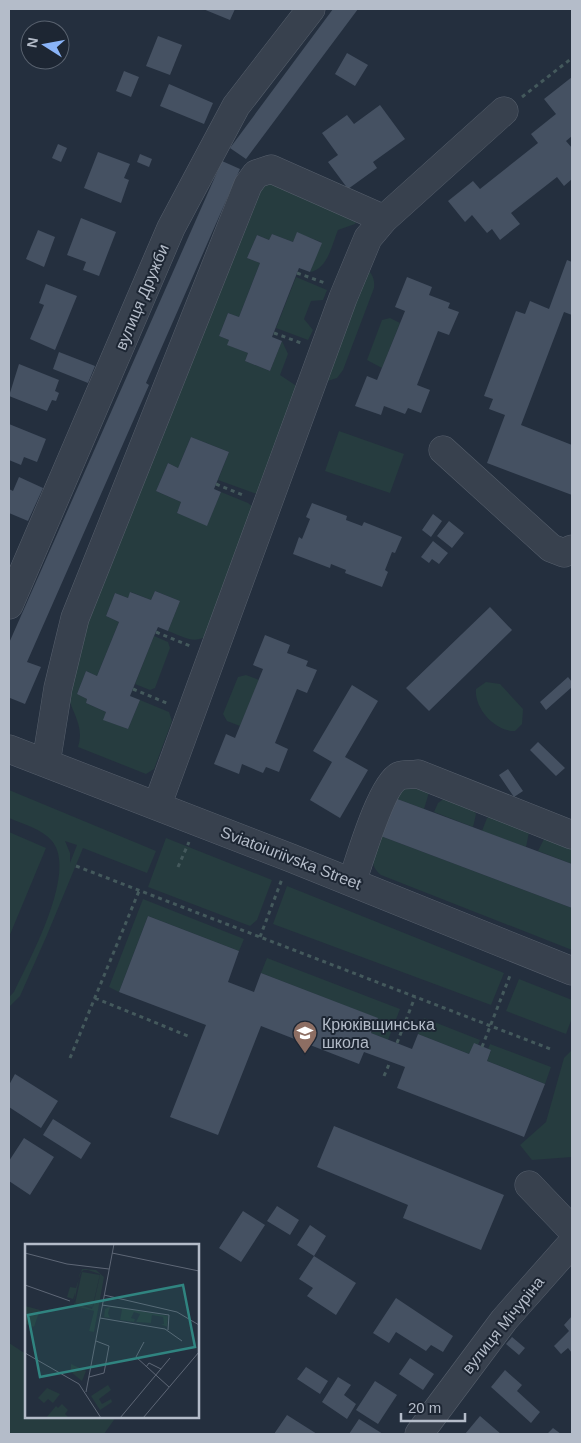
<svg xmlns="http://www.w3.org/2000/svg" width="581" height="1443" font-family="Helvetica,sans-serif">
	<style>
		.green { fill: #263c3f; fill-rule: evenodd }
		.building { fill: #455162 }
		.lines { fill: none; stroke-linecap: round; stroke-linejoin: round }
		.minor-casing { stroke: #565f6c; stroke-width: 29 }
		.path { stroke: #44595c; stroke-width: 3; stroke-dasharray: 4 4; stroke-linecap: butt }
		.minor { stroke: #38414e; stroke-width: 28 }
		.labels { text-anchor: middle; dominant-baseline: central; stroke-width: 4; stroke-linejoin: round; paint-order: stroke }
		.street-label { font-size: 16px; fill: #b4bcc9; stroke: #1d2633 }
		.poi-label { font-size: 16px; fill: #b4bcc9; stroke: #1d2633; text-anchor: start }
		.inset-road { fill: none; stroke: #5e6776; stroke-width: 1 }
		.view { fill: #308480; fill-opacity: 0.15; stroke: #308480; stroke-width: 2.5 }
		.inset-edge { fill: none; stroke: #b4bcc9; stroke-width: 2.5 }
	</style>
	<rect width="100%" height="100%" fill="#242f3e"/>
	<path class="green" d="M259,180L360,215L355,224L338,230C332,244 328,269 310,272L321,242L297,233L293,242L272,234L269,240L257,235L247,258L260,263L239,317L228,313L219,336L229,340L228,345L248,353L245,361L270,371L282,341L288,354L280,375L295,385L300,395L257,494L218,480L229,452L191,437L178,468L168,463L156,491L181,502L177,513L207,525L221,492L248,503L253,507L208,634C196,646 182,636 168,631L180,601L155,591L151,600L131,592L128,598L115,593L106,616L119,622L97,676L86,671L77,694L87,699L86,703L106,712L104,720L128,729L140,700L169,712L172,721L154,769L146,774L78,747C85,725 71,712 67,692C65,680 79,634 82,620Z
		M364,267C372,273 375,278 374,288L343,370L337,378L321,383Z
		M296,277L327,290L323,300L311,301L304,319L313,330L308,340L276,328Z
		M390,318L400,323L382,368L367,360L382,320Z
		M339,431L404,454L390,493L325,471Z
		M154,636L168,642L170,648L155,688L150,690L135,684Z
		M246,675L259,680L240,726L227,721L223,714L238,677Z
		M486,682L500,684L523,709L522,724L515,731C495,732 474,708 476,689Z
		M403,783L430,789L424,809L392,797Z
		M9,790L156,851L147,873L83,848L47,935L20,996L9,1007V997L14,992C29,960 78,872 52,841C42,829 23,824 9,818ZM65,841L77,845L70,863V853Z
		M446,797L472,807L476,814L473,827L434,812L438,803Z
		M494,814L529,832L526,847L482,831L487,818Z
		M9,832L46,848L9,937Z
		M378,835L572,908V950L381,875C367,864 374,851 378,835Z
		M545,837L572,846V864L538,851Z
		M166,838L272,880L257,920L250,926L148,887Z
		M287,886L504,973L491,1005L273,924Z
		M143,899L244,939L239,951L148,916L119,992L109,987Z
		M267,958L400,1009L388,1040L371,1033L377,1018L261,973Z
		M519,979L572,1000V1018L566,1034L506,1011Z
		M424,1018L480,1040L478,1045L474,1044L469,1054L418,1034Z
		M490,1044L551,1067L545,1084L487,1061L491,1051L488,1049Z
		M572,1050V1157L532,1160L520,1145L546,1122L564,1058Z
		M9,1343L26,1354V1417H116L104,1434H9Z"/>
	<path class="building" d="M203,9H235L230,20Z
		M333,9H358L246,159L230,148Z
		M158,36L182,45L170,75L146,66Z
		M347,53L368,65L355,86L335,74Z
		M124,71L139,77L131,97L116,91Z
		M572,77V136L566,141L572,148V179L564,186L557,177L511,213L520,224L500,240L492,229L487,233L472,215L465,222L448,201L473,181L480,189L538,143L531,134L556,114L544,99Z
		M169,84L213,103L204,124L160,106Z
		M380,105L405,139L373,162L377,168L348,189L328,162L338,155L322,133L347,115L354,124Z
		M58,144L67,148L61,162L52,158Z
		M98,152L130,164L124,178L129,180L121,203L84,188Z
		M140,154L152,159L149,167L137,162Z
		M222,161L240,169L146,383L149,385L27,662L41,667L25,704L10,698L9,702V643Z
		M81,218L116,232L99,276L83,270L86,262L67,255Z
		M38,230L55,237L44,267L26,259Z
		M297,232L322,243L310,272L299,268L297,273L272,337L282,341L270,371L245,361L248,353L227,345L229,340L219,336L228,313L239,317L260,263L247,258L257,235L269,240L272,234L293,242Z
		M567,260L572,262V315L564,312L521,425L572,445V495L487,463L505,415L489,409L493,399L484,396L516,311L525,314L530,301L549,309Z
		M407,277L432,287L429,295L450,303L448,308L459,312L449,335L438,331L417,385L430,390L421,413L408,408L405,414L384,406L381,415L355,406L367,376L377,380L405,311L395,307Z
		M46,284L77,296L55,350L30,339L44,305L39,303Z
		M59,352L95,366L88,383L53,369Z
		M19,364L59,380L55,391L59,393L56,401L52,400L47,411L9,396Z
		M9,424L46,439L37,462L24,457L21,465L9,460Z
		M191,437L229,452L214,489L221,492L207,526L177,513L181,502L156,491L168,463L178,468Z
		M19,477L43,488L28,521L9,513V489L13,491Z
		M312,503L347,516L346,520L362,526L364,522L402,537L395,553L392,552L385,570L388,572L382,587L345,573L346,570L331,564L330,568L293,554L299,537L302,539L310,519L306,517Z
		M433,514L442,521L431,537L422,530Z
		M449,521L464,533L452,548L437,536Z
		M433,541L448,553L439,564L432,559L429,563L421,557Z
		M155,591L180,601L168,631L158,627L154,636L130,696L140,700L128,729L103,720L106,712L86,703L87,699L77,694L86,671L97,676L119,622L106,616L115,593L128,598L130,592L151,600Z
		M490,607L512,630L429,711L406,688Z
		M265,635L290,645L287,653L308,661L306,666L317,670L307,693L297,689L275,743L288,749L279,772L266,767L263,773L242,764L239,774L214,764L226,734L235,738L263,669L253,665Z
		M568,677L572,682V687L546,710L540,702Z
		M352,685L378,701L345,757L368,770L340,818L310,800L332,762L313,751Z
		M538,742L565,768L556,776L530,750Z
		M508,769L523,791L514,797L499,775Z
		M392,797L572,864V908L378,835Z
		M148,916L239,951L228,982L254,992L261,973L378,1018L371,1033L412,1049L418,1034L469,1054L474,1043L491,1050L487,1061L545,1084L524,1137L397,1088L405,1067L364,1052L359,1064L261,1026L218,1135L170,1117L206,1025L119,992Z
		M15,1074L58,1101L41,1128L9,1107V1085Z
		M53,1119L91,1143L81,1159L43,1135Z
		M334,1126L504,1195L481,1250L403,1218L408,1205L317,1167Z
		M24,1138L54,1157L30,1195L9,1181V1161Z
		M277,1206L299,1220L290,1235L267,1221Z
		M243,1211L265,1225L241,1262L219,1248Z
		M310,1225L326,1236L314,1256L297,1245Z
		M314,1256L356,1283L336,1315L307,1296L313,1288L299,1279Z
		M396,1298L453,1336L443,1352L431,1345L426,1351L396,1332L389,1343L373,1333Z
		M572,1316V1353L568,1348L561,1354L554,1346L569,1331L564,1325Z
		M512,1337L525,1348L519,1355L506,1344Z
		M410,1358L434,1374L423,1390L399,1374Z
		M306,1367L328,1381L320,1394L297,1379Z
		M505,1370L522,1385L517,1391L540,1412L531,1423L491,1387Z
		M338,1377L351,1385L344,1395L356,1404L347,1419L322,1402Z
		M375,1381L397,1395L378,1424L356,1410Z
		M287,1415L317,1434H274Z
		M480,1416L501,1434H465Z
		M359,1419L383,1434H349Z
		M553,1428L561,1434H547Z"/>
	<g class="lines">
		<defs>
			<path id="minor" d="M443,450L551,548L564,553L572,549
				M9,605L171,228L236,106L311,9
				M9,749L291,858L572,971
				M46,763L58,688L75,618L248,185L256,174L271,169L384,219
				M157,806L343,298L368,238L384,219L504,111
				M352,882C359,862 381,785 399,776C404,774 413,775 418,774L572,835
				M529,1185L572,1230
				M419,1434L504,1320L572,1243"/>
		</defs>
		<use href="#minor" class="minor-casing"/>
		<path class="path" d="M522,97L572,58
			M297,273L325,283
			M274,333L301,343
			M216,484L245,496
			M156,632L190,646
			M133,689L169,704
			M76,866L553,1050
			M178,867L189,842
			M260,937L282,879
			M95,998L188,1036
			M397,1043L415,997
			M482,1047L511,973
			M70,1058L139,891
			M384,1076L390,1062"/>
		<use href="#minor" class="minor"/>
	</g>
	<defs>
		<symbol id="school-pin" viewBox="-11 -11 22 30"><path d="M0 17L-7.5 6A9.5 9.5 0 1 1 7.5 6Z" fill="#8d6e63" stroke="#1d2633"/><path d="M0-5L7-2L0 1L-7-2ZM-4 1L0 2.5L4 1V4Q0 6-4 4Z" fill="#fff"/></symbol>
	</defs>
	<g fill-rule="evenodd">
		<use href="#school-pin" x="291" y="1019" width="28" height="38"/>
	</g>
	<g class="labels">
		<g class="street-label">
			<text transform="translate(142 297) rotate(-67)">вулиця Дружби</text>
			<text transform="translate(291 858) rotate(21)">Sviatoiuriivska Street</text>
			<text transform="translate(503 1325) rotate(-51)">вулиця Мічуріна</text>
		</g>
		<g class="poi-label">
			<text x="322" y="1024">Крюківщинська<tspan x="322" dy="18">школа</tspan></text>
		</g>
	</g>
	<g transform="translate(25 1244)">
		<rect width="174" height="174" fill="#242f3e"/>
		<path d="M57,25L71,26L79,33L69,88L64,87L69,67L49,62L50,49L48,55L42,53L45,43L51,44ZM60,25L75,30L67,65L49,59L55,29ZM57,28L75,31L68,63L50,60ZM0,62L15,66L9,83L1,80L0,82ZM86,62L143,72L142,83L136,80H139L138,73L127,71L126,79L111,78L115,70L109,68L106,74L110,75L109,78L95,76L97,65L85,63L83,69L85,74L79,73L80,65ZM46,120L61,127L57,137L46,128ZM83,141L86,146L74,155L77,160L86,155L87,158L75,166L66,152ZM22,144L35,150L28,159L23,155L19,159L13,154ZM37,160L43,166L40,170L44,174H21L31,162L33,164Z" fill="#263c3f" fill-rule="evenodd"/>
		<path class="inset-road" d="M0,9L42,20L84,25M87,9L174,27M0,41L45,57M79,51L152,68L174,81M77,61L144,71L143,86M75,74L140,85L157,97M119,98L111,113L144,143M0,109L54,140L76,174M121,123L124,119L136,125M64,133L79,129L84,102L71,97M61,148L89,0M95,174L145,114M118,174L174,108"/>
		<path class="view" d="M158,41L170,103L15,133L3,71Z"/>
		<rect width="174" height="174" class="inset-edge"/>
	</g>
	<rect width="581" height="1443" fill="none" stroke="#b4bcc9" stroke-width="20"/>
	<g transform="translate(45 45) rotate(281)"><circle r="24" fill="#1d2633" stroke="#59626f"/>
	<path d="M0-4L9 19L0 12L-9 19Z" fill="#8ab4f8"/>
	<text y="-8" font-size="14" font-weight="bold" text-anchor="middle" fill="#b4bcc9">N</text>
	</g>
	<path d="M401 1413v8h64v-8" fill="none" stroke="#b4bcc9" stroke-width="2.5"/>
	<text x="408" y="1413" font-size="15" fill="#b4bcc9" stroke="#1d2633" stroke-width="4" paint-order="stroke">20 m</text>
</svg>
